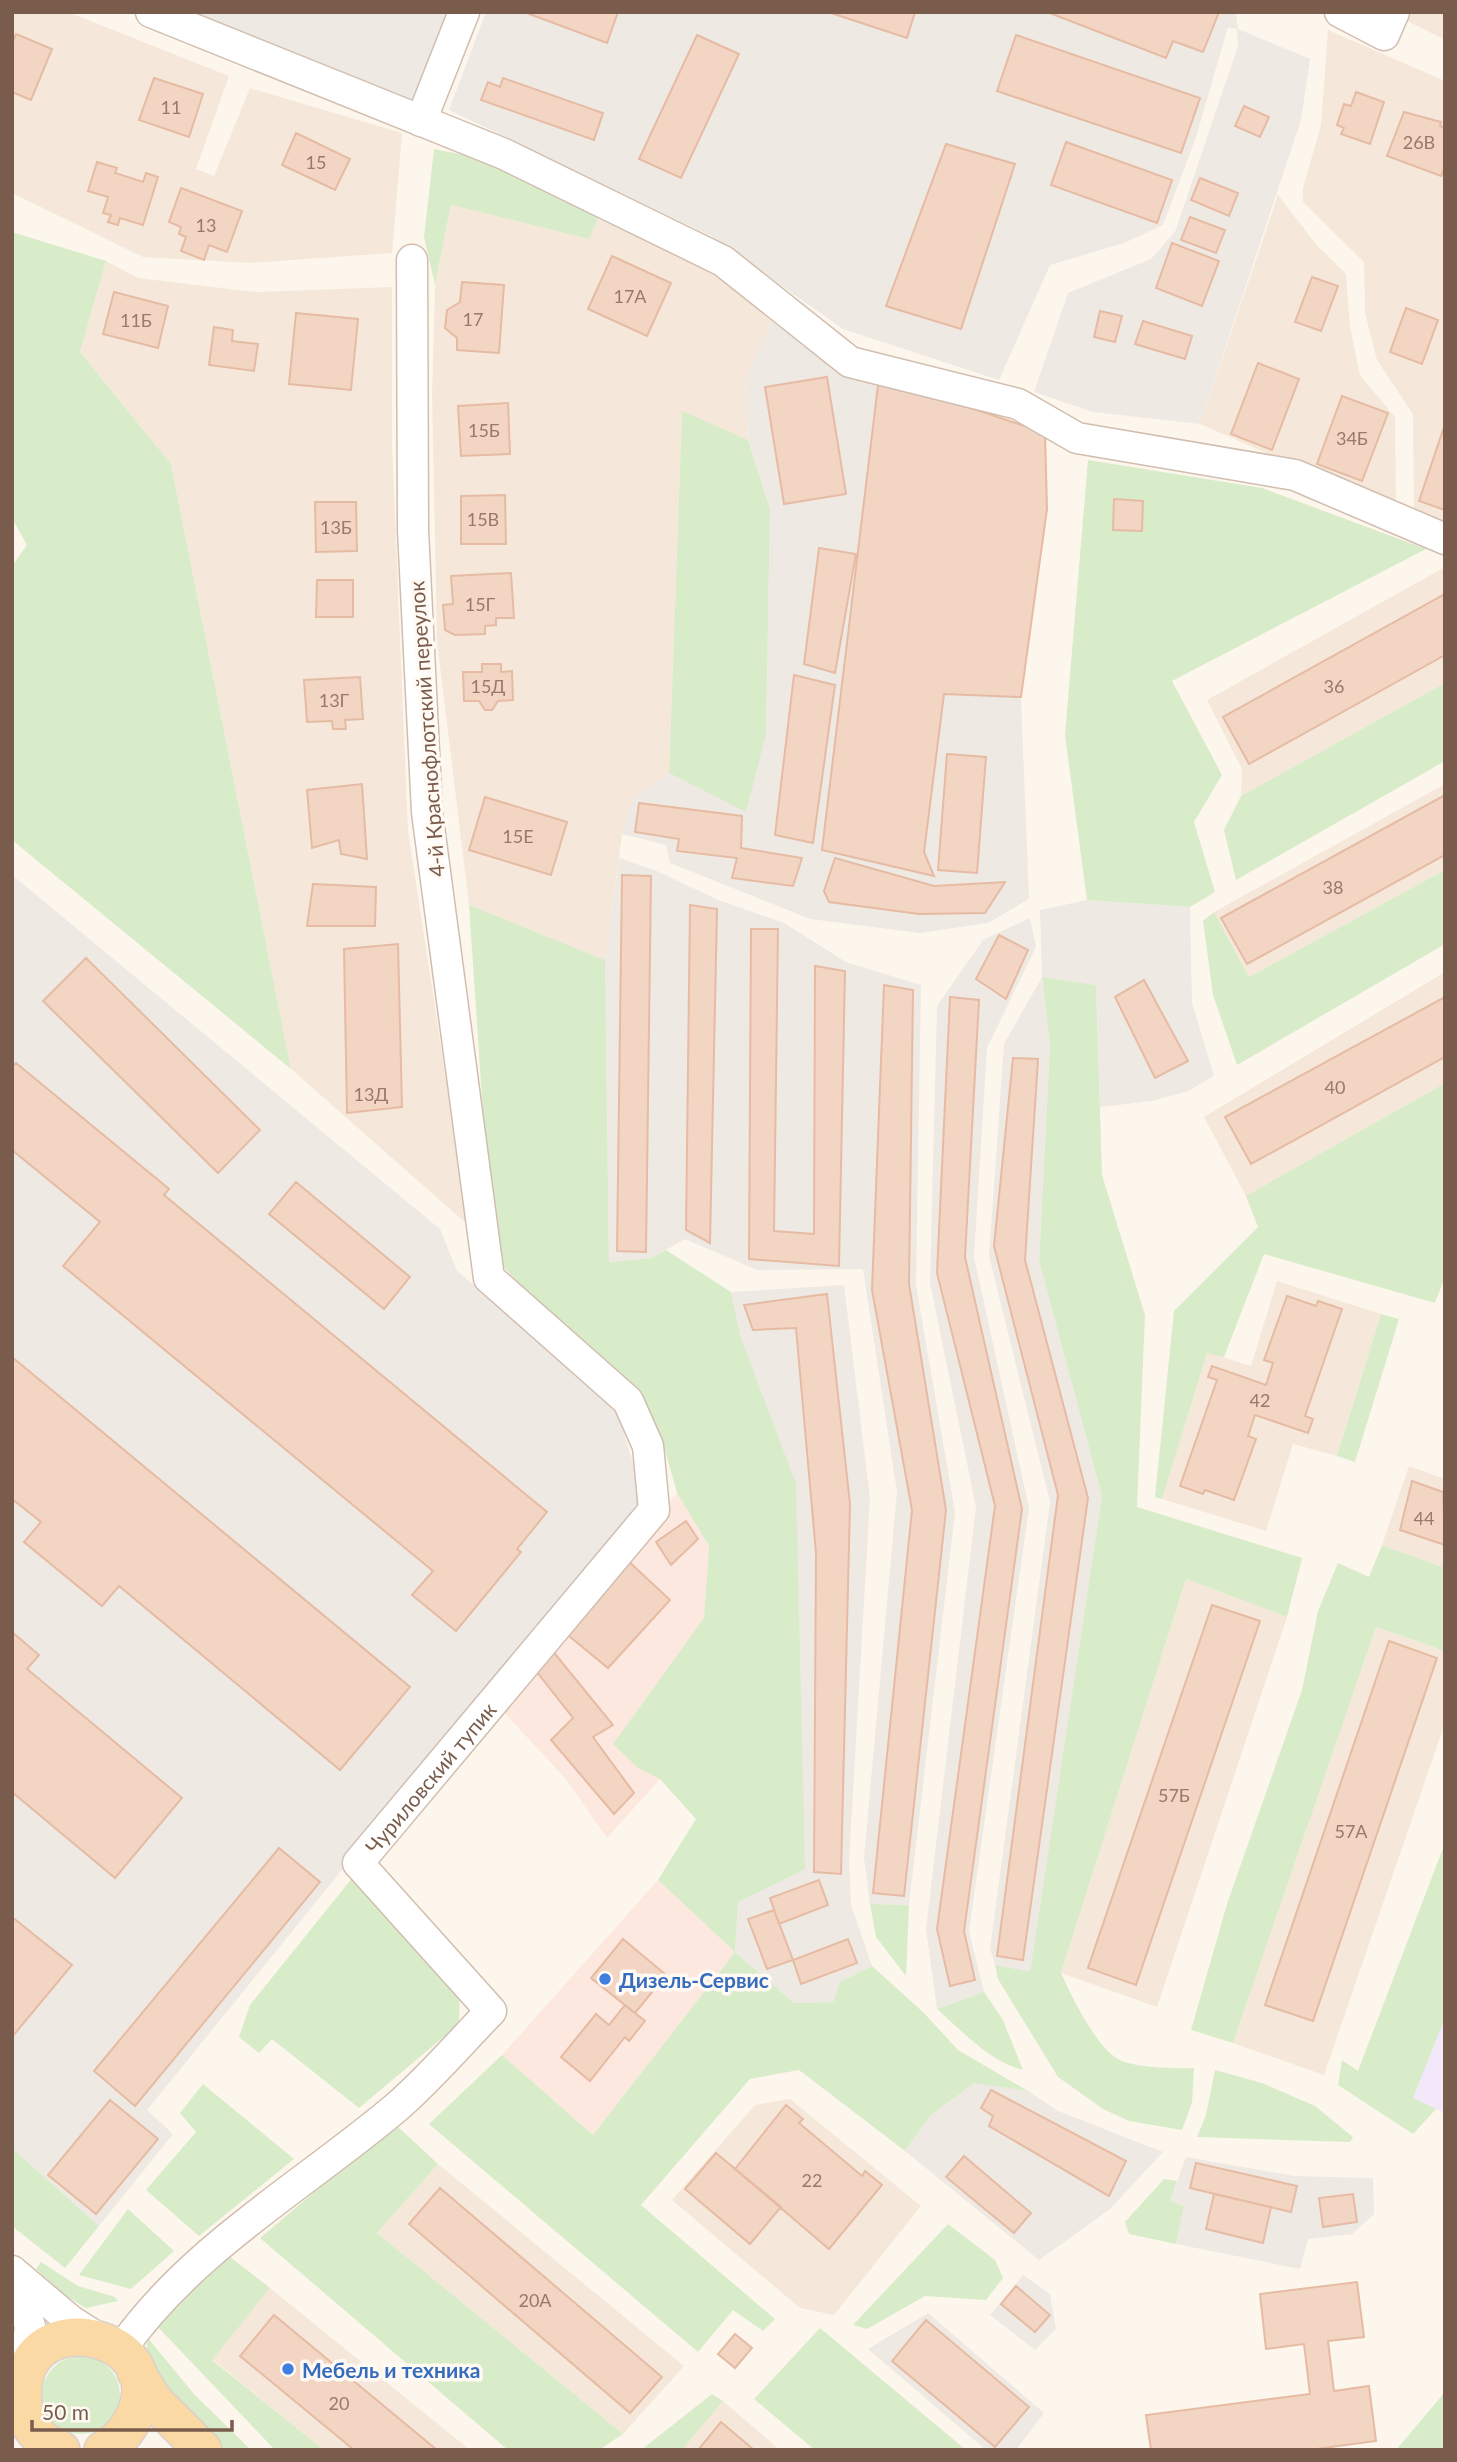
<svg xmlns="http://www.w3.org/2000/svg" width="1457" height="2462" font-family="Lato,sans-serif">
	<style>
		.residential { fill: #f5e8da }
		.commercial { fill: #fde8e0 }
		.industrial { fill: #efe9e4 }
		.education { fill: #f3e8fa }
		.green { fill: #d8ecc9 }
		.building { fill: #f3d5c3; stroke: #e6bba3; stroke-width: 2 }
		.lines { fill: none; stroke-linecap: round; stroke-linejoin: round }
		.minor-casing { stroke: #d1beb0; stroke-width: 33 }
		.major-casing { stroke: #dad1cd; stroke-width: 40 }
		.minor { stroke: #fff; stroke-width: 30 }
		.major { stroke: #fbd9a5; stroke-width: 37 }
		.shop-dot { fill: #3f7fe0; stroke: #fffaf3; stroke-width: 2.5 }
		.labels { text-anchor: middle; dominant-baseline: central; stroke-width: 7; stroke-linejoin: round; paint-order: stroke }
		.number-label { font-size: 18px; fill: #987a6a }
		.street-label { font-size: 21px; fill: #7a5c4d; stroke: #fffaf3 }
		.shop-label { font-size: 21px; font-weight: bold; fill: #366cbe; stroke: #fffaf3; text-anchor: start }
	</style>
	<rect width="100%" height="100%" fill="#fdf6ec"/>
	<path class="residential" d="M12,12H68L229,76L196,169L214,176L250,88L402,133L392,253L250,263L143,257L12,193Z
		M1403,12H1445V40L1401,18Z
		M1328,30L1445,81V527L1414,514L1413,414L1377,360L1365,313L1364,262L1303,202V188L1321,125Z
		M1278,195L1315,243L1346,274L1350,327L1360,375L1395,417L1396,509L1200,424Z
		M451,205L589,239L598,219L718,268L776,311L745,380L748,440L682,412L669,773L633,799L622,834L605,960L469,905L437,641L432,395L435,285Z
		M106,261L138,278L255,292L392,287V446L408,830L468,1225L291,1069L171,464L80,352Z
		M1445,567V683L1241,796L1242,769L1207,700Z
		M1445,784V870L1249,977L1214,912Z
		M1445,972V1083L1246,1196L1204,1117Z
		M1277,1281L1381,1314L1337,1456L1293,1444L1266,1531L1162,1499L1207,1352L1251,1366Z
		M1409,1466L1445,1479V1568L1382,1545Z
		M1186,1579L1287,1617L1157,2007L1061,1973Z
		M1376,1627L1445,1651V1723L1324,2075L1233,2043Z
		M790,2099L921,2206L834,2315L800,2308L672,2200L755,2105Z
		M438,2164L684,2366L623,2434L377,2233Z
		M270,2288L470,2450H324L212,2359Z
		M723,2401L780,2450H682Z"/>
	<path class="commercial" d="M677,1493L709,1546L704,1618L614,1744L638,1768L660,1779L607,1838L565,1778L496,1704Z
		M658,1880L735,1952L593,2135L502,2055Z"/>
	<path class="industrial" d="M183,12H448L413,103Z
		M486,12H1236L1238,29L1310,59L1301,120L1200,424L1093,412L1034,392L1068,293L1151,259L1175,232L1238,46L1237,29L1228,27L1196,137L1163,225L1124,243L1050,265L999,380L843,329L711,236L449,110Z
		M776,311L879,377L822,850L934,875L924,852L944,694L1021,697L1029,899L988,923L920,933L810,919L670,863L666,845L622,834L633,799L669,773L746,811L766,736L770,509L748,440L745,380Z
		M619,858L657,871L718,900L784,923L846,962L921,985L916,1285L955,1512L909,1905L870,1904L864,1858L897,1492L863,1269L757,1270L685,1239L652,1258L609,1262L605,960Z
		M12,875L440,1229L457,1271L615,1405L644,1498L147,2110L173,2134L99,2226L12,2148Z
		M1087,900L1190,907L1192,1003L1214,1076L1188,1091L1152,1101L1100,1107L1096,985L1042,978L1050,1046L1039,1261L1102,1496L1030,1973L995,1965L990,1949L1050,1502L989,1256L1004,1044L1042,977L1040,910Z
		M1030,918L1036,947L987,1048L974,1257L1029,1508L969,1931L984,1992L937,2009L926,1929L976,1507L930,1283L937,1006L983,940Z
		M844,1285L870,1498L849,1861L851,1905L872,1966L840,1982L833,2002L794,2003L735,1952L738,1902L741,1338L731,1292Z
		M974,2082L1028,2091L1058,2111L1163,2152L1110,2209L1039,2260L905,2151L930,2116Z
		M1186,2157L1294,2176L1373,2178L1374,2214L1352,2234L1308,2239L1300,2269L1176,2244L1184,2206L1170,2201Z
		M1023,2275L1050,2294L1056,2329L1035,2350L990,2315Z
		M928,2313L1044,2413L1016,2450H986L868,2349Z"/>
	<path class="education" d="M1445,2018V2113L1412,2098Z"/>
	<path class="green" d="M434,149L490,160L561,195L598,219L589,239L451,205L435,285L424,237Z
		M12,232L106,261L80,352L171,464L291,1069L12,840V566L27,545L12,518Z
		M682,411L748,440L770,509L766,736L746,812L669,773Z
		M1088,460L1262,488L1426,549L1172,681L1222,775L1194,822L1215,892L1190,907L1087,900L1065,735Z
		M1445,683V761L1236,880L1224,830L1241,796Z
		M1445,870V944L1237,1065L1213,995L1203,921L1214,912L1249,977Z
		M469,905L605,960L609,1262L652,1258L666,1250L731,1292L741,1338L796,1484L805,1869L738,1902L735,1952L794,2003L833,2002L840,1982L872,1966L924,2013L958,2050L1028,2091L974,2083L930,2116L905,2151L799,2070L750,2079L641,2205L775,2319L763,2331L733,2310L698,2352L429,2124L502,2055L593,2135L735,1952L658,1880L696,1819L660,1779L638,1768L613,1744L704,1618L709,1546L677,1493L661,1436L625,1383L527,1292L502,1265L485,1143Z
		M1042,977L1096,985L1102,1175L1145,1315L1137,1507L1302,1558L1287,1617L1186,1579L1061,1973C1071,1995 1096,2047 1118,2059C1133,2068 1177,2069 1194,2068L1192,2103L1182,2130L1129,2121L1103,2109L1058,2077L998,1979L995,1965L1030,1972L1102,1496L1039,1261L1050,1046Z
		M1445,1083V1277L1435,1303L1264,1254L1224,1357L1207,1353L1162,1499L1155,1497L1174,1311L1258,1227L1246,1196Z
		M1381,1314L1399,1319L1355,1462L1337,1456Z
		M1382,1545L1445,1568V1651L1376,1627L1233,2043L1191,2030L1227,1904L1302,1690L1318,1611L1338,1563L1369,1577Z
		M1445,1843V2018L1413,2098L1436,2109L1413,2134L1338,2085L1342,2060L1358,2071Z
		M353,1877L460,1993L459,2024L359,2108L272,2039L259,2053L239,2037L250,2005Z
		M870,1904L909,1905L906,1976L876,1937Z
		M984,1992L1003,2020L1023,2070C990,2062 962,2031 937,2009Z
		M1215,2070L1262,2083L1315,2106L1353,2137L1350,2142L1197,2137L1206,2115Z
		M203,2084L294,2159L199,2236L146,2190L196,2132L180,2113Z
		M395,2124L438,2164L377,2233L623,2434L599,2450H508L260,2238Z
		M12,2148L99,2226L65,2268L12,2226Z
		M1164,2179L1177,2181L1170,2201L1184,2206L1176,2244L1129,2234L1125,2222Z
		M128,2209L174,2251L131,2289L79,2275Z
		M948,2224L995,2260L1003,2278L986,2300L925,2296L867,2329L853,2325Z
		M229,2256L270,2288L212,2360L324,2450H275L155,2324L168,2307Z
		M41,2262L78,2286L115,2297L118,2301L86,2308L66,2296L36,2269Z
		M820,2328L966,2450H815L754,2399Z
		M147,2337L194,2394L251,2450H213L147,2363Z
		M42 2395a39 39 0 1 1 78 0a39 39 0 1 1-78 0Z
		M1445,2392V2450H1396Z
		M712,2394L723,2401L682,2450H641Z"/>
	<path class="building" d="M524,12H618L607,43Z
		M828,12H915L907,38Z
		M1047,12H1219L1203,52L1173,41L1166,58Z
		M16,34L52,49L31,100L12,92V44Z
		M697,35L739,54L681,178L639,159Z
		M1016,35L1200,98L1181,153L997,91Z
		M154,78L203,94L189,137L139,120Z
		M503,78L603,113L594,140L481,100L488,82L500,87Z
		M1356,92L1384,102L1370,144L1341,134L1344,128L1337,125L1344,104L1351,106Z
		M1244,106L1269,117L1260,137L1235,126Z
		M1404,112L1441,122L1440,126L1445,128V166L1441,176L1387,156Z
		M296,133L350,159L335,190L282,165Z
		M1066,142L1172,180L1157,223L1051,185Z
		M946,144L1015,164L961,329L886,306Z
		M97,162L117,168L115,173L143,182L146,173L158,177L143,225L120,218L118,225L108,222L111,215L103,213L108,197L88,191Z
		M1200,178L1238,193L1229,216L1191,200Z
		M181,188L242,211L227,252L209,245L204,260L181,251L186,237L179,234L181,227L169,222Z
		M1190,217L1225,230L1216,253L1181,240Z
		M1172,243L1219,261L1202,306L1156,288Z
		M612,256L671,283L647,336L588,309Z
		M1312,277L1338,286L1321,331L1295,322Z
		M462,282L504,285L499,353L457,350V338L445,328L447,310L460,302Z
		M114,292L168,306L158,348L103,334Z
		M1406,308L1438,320L1422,364L1390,352Z
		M1100,311L1122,316L1115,342L1094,337Z
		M296,313L358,319L351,390L289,384Z
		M1143,321L1192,336L1185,359L1135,344Z
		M214,327L233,330L232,341L258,344L254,371L209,365Z
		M1258,363L1299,379L1272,450L1231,434Z
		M827,377L846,494L784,504L765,387Z
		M879,377L1045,433L1047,509L1021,697L944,694L924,852L934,876L822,850Z
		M1342,396L1388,413L1362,481L1317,464Z
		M508,403L510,454L461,456L458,406Z
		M1443,430L1445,431V510L1419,501Z
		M505,495L506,544H461V496Z
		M1114,499L1143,501L1142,531L1113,530Z
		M315,502H356L357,551L316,552Z
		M819,548L856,554L835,673L804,664Z
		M511,573L514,618H496V625L485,626V634L455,635L445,630L443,605L453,604L451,576Z
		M317,580H353V617H316Z
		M1445,594V655L1249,764L1223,717Z
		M482,664H501V672L512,671L513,700L498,701L492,710H485L479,701H464L463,672H482Z
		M794,675L835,685L813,843L775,835Z
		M360,677L363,719L345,720L346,729H333L332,721L307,722L304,680Z
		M947,754L986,757L977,873L938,870Z
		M362,784L367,859L341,854L339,840L312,848L307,790Z
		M1445,795V855L1247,964L1221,918Z
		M485,797L567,822L551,875L469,850Z
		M639,803L742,816L741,848L802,858L793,886L732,878L737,858L677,851L679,839L635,832Z
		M835,858L934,886L1005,882L985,913L919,914L829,902L824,891Z
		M622,875L651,876L646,1252L617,1251Z
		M313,884L376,887L375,926H307Z
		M690,905L717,909L710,1243L686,1230Z
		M751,929H778L774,1231L814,1234L815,966L845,971L839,1266L749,1259Z
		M999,935L1028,950L1006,999L976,979Z
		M398,944L402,1107L347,1113L344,949Z
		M86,958L260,1130L218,1173L43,1001Z
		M1144,980L1188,1061L1155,1078L1115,997Z
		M884,985L913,990L909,1284L946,1510L904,1896L873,1893L912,1510L872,1290Z
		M950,997L979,1000L965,1257L1022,1509L964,1931L975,1980L950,1986L937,1929L995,1506L937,1273Z
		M1445,997V1057L1251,1164L1225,1117Z
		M1013,1058L1038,1059L1025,1260L1088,1498L1023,1960L997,1956L1058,1495L994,1246Z
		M16,1063L169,1189L164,1195L547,1512L517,1549L521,1552L456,1631L412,1595L433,1571L63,1266L100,1222L12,1150V1067Z
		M296,1182L410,1277L384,1309L269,1214Z
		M827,1294L850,1504L841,1874L814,1872L816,1553L796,1328L753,1330L744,1305Z
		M1287,1296L1316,1306L1318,1301L1342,1309L1305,1416L1313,1419L1308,1433L1255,1415L1248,1436L1256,1439L1234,1500L1205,1490L1203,1494L1180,1486L1217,1380L1208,1377L1212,1366L1266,1385L1273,1363L1264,1360Z
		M12,1357L410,1687L340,1770L119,1586L102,1606L24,1542L41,1522L12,1499Z
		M1412,1481L1443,1492L1445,1545L1400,1530Z
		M686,1521L698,1539L671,1565L656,1542Z
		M625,1558L670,1600L608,1668L563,1631Z
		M1212,1605L1260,1621L1136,1985L1088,1968Z
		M12,1632L39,1655L27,1669L182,1798L115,1878L12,1792Z
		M1389,1641L1437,1658L1313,2021L1265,2005Z
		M551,1649L613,1725L593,1737L634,1793L614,1814L551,1740L573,1718L533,1667Z
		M279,1848L320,1882L135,2106L94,2071Z
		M819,1880L828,1905L779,1924L770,1898Z
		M774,1910L793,1960L767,1969L748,1919Z
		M12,1917L72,1965L12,2037Z
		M623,1939L666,1975L635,2013L591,1978Z
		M848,1939L857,1963L801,1984L793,1960Z
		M625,2005L645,2021L629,2041L625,2037L590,2081L561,2057L596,2014L609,2025Z
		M991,2090L1126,2161L1109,2196L989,2126L993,2116L981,2108Z
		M110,2100L158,2139L96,2214L48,2175Z
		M786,2105L803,2119L799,2123L862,2176L865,2171L882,2185L829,2249L735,2169Z
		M716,2153L781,2207L750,2244L685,2189Z
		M964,2156L1031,2213L1014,2233L946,2177Z
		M1196,2163L1297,2186L1291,2212L1190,2188Z
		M440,2188L662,2377L630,2413L409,2224Z
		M1214,2194L1271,2207L1263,2243L1206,2229Z
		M1353,2194L1357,2222L1323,2227L1319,2198Z
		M1357,2282L1364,2337L1328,2341L1334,2391L1369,2386L1376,2441L1309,2450H1151L1146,2415L1310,2394L1304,2344L1266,2349L1260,2294Z
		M1016,2286L1050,2315L1035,2332L1001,2304Z
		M274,2315L437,2450H354L240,2356Z
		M926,2320L1029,2407L995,2447L892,2361Z
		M735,2334L752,2348L735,2368L718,2354Z
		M721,2422L754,2450H698Z"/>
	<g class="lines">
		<defs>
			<g id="minor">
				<path d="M151,12L504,154L723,261L850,362L1018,404L1077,438L1295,475L1445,539"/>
				<path d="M1340,12L1384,35L1394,12"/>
				<path d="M421,121L464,12"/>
				<path d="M12,2271L71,2321L96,2337"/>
				<path d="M12,2272L30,2326L25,2372"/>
				<path id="s1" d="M120,2351C190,2249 305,2185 398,2106C431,2077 460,2043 491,2011L358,1863L654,1510L648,1446L628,1401L489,1278L427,812L413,530L412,260"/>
			</g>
			<path id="major" d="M136,2372L154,2401L203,2450
				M61,2450C41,2443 24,2424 23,2402C14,2301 167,2329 137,2410C130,2428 120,2441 103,2450"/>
		</defs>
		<use href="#minor" class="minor-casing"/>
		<use href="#major" class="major-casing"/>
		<use href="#minor" class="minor"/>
		<use href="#major" class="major"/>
	</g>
	<g class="shop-dot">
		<circle cx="605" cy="1979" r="7"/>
		<circle cx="288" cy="2369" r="7"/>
	</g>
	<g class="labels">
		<g class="number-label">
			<text x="171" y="107">11</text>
			<text x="1419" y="142">26В</text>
			<text x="316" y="162">15</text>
			<text x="206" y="225">13</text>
			<text x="630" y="296">17А</text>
			<text x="473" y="319">17</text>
			<text x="136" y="320">11Б</text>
			<text x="484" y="430">15Б</text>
			<text x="1352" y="438">34Б</text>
			<text x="483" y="519">15В</text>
			<text x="336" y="527">13Б</text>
			<text x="480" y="604">15Г</text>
			<text x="488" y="686">15Д</text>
			<text x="1334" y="686">36</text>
			<text x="334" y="700">13Г</text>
			<text x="518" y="836">15Е</text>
			<text x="1333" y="887">38</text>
			<text x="1335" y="1087">40</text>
			<text x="371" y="1094">13Д</text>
			<text x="1260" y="1400">42</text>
			<text x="1424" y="1518">44</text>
			<text x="1174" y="1795">57Б</text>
			<text x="1351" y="1831">57А</text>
			<text x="812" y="2180">22</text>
			<text x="535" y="2300">20А</text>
			<text x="339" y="2403">20</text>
		</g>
		<g class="street-label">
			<text transform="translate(426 729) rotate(-94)">4-й Краснофлотский переулок</text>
			<text stroke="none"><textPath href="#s1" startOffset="816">Чуриловский тупик</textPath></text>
		</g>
		<g class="shop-label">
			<text x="619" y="1979">Дизель-Сервис</text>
			<text x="302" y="2369">Мебель и техника</text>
		</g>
	</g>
	<rect width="1457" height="2462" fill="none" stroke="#7a5c4d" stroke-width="28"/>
	<path d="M32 2420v10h200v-10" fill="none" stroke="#7a5c4d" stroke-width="3.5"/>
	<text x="42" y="2420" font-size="21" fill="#7a5c4d" stroke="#fffaf3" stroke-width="5" paint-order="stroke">50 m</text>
</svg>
